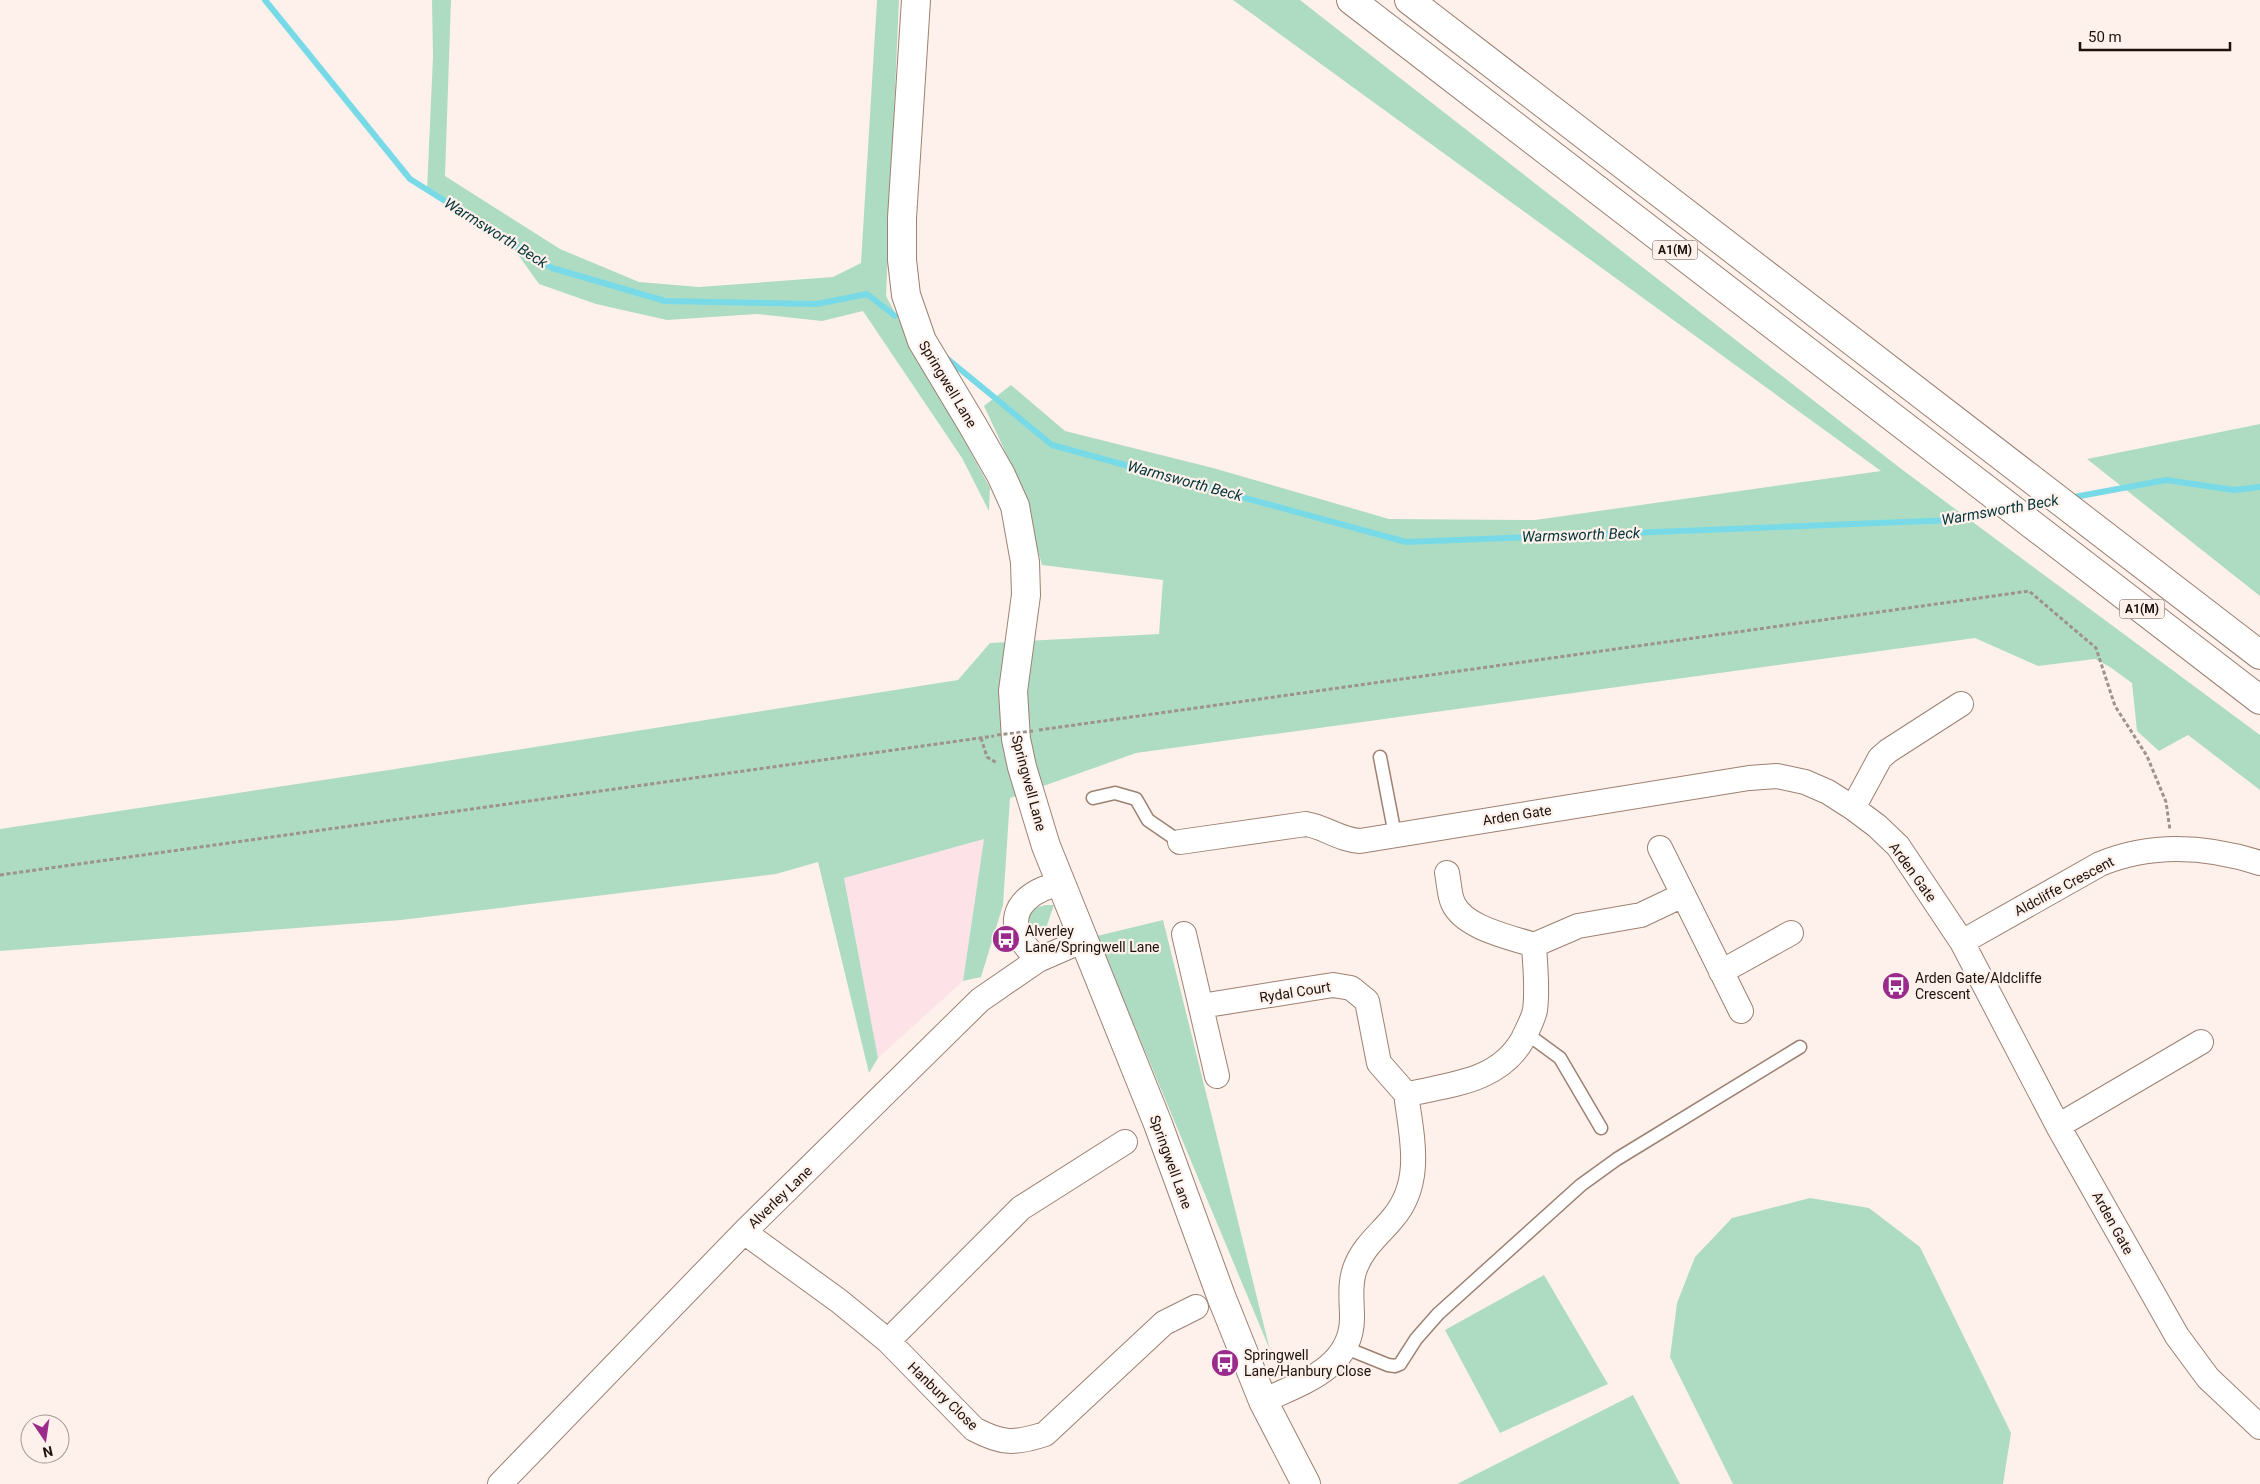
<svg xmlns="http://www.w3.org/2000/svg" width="2260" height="1484" font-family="Roboto,sans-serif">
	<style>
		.industrial { fill: #fde2e8 }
		.green { fill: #aedcc3 }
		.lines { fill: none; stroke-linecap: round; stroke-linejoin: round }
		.stream { stroke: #78dae7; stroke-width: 6 }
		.lane-casing { stroke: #9d8172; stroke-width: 15 }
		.street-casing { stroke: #9d8172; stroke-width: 26 }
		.secondary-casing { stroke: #9d8172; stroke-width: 30 }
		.highway-casing { stroke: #9d8172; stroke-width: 30 }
		.path { stroke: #9e928c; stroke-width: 3; stroke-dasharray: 4 2.5; stroke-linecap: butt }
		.lane { stroke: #fff; stroke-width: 12 }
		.street { stroke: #fff; stroke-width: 24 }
		.secondary { stroke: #fff; stroke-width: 28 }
		.highway { stroke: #fff; stroke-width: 28 }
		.path-bridge { stroke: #9e928c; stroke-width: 3; stroke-dasharray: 4 2.5; stroke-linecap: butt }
		.labels { text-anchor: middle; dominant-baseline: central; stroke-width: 4.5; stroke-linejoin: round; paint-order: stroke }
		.shield { fill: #fef1eb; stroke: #60544f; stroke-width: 1 }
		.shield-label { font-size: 12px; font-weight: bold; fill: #1c110c }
		.street-label { font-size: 14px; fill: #1c110c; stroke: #fef1eb }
		.poi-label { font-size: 14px; fill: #1c110c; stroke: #fef1eb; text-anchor: start }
		.water-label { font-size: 15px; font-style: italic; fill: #023439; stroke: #fef1eb }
	</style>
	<rect width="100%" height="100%" fill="#fef1eb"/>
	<path class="industrial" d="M984,839L963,981L878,1058L844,877Z"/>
	<path class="green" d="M432,0H451L445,176L560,249L639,282L699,287L833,277L861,263L877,0H899L886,296L990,488L989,511L962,458L863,311L822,321L757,314L667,320L596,304L539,284L507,239L427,190L433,57Z
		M1233,0H1300L1900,468L2260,735V790L2188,735L2159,751L2137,731L2132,683L2110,667L2095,659L2038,666L1975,638L1136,753L1010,798L1003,905L981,977L963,981L984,839L844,878L878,1058L869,1073L818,862L776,874L401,920L0,951V829L389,770L958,680L990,643L1159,634L1163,580L1042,565L1018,479L984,406L1011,385L1065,431L1213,468L1389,519L1535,520L1881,471Z
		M2260,424V596L2087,459Z
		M1045,905H1054L1043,937C1032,933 1029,928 1029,916L1035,908Z
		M1163,920L1270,1350L1097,936Z
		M1810,1198L1869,1208L1920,1247L2011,1433L2003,1484H1733L1670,1357L1677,1303L1695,1257L1732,1218Z
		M1544,1275L1608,1384L1500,1433L1445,1330Z
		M1633,1395L1680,1484H1457Z"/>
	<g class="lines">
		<path class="stream" d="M265,0L410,179L552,268L665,301L817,304L867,294L895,316
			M944,356L1052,445L1406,542L1953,520L2000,511
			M2069,498L2166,480L2234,490L2260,487
			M2022,507L2049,502"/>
		<defs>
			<path id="lane" d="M1380,757L1395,835
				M1093,798L1115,793L1136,799L1148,820L1180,842
				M1526,1033L1560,1058L1601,1128
				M1346,1348L1388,1365L1395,1366L1400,1364L1416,1339L1438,1314L1581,1185L1617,1159L1800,1047"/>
			<path id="street" d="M1853,808L1880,758L1888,751L1961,704
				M1180,842L1306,824C1325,827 1340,840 1360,841L1749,778L1777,776L1805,782L1828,792L1853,808L1877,826L1898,846L1962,942L2058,1126L2177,1336L2208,1378L2260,1427
				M1660,848L1741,1011
				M1447,873C1449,882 1449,894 1453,903C1464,928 1510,937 1534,945L1578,926L1641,915L1683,895
				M1184,934L1217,1076
				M1962,942L2100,864C2153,842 2207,846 2260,863
				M1038,960C1031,952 1023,945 1019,935C1006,906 1037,887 1061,884
				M1721,972L1791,933
				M1201,1006L1333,985L1351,988L1367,1001L1379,1063L1408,1096
				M2058,1126L2201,1042
				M744,1232L839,1301L888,1341L974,1429C1002,1444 1015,1444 1045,1434L1164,1323L1196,1307
				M888,1341L1021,1208L1125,1142
				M1263,1401C1301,1383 1352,1368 1352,1318C1352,1301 1349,1282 1356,1266C1364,1246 1380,1234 1393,1218C1422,1184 1413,1142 1407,1101L1408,1096L1413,1093C1455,1084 1500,1080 1523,1039C1527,1030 1533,1020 1535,1010C1538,989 1535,966 1534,945
				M500,1484L744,1232L980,1000L1038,960L1084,940"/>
			<path id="secondary" d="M916,0L902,218V260L906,295L922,341L973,426L1001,475L1015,506L1025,562L1026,595L1013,691L1016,739L1022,767L1046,846L1158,1124L1221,1296L1263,1401L1306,1484"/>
			<path id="highway" d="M1351,0L2260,700
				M1409,0L2260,655"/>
		</defs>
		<use href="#lane" class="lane-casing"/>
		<use href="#street" class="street-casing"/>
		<use href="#secondary" class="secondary-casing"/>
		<use href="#highway" class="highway-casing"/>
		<path class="path" d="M1039,730L2029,591L2096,648L2115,706L2147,756L2166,802L2170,830
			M981,738L987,757L997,763
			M0,875L994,736"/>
		<use href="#lane" class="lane"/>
		<use href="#street" class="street"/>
		<use href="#secondary" class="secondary"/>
		<use href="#highway" class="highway"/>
		<path class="path-bridge" d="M997,735L1033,731"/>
	</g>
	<defs>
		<symbol id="bus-disc" viewBox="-11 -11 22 22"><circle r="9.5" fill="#9b2b8a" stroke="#fef1eb"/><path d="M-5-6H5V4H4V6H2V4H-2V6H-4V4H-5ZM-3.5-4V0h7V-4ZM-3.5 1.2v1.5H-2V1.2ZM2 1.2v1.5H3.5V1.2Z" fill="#fff"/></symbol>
	</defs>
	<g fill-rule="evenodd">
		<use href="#bus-disc" x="990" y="923" width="32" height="32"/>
		<use href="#bus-disc" x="1880" y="970" width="32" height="32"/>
		<use href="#bus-disc" x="1209" y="1347" width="32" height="32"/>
	</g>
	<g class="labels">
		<g class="shield">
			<rect x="1652.5" y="240.5" width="45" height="19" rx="4"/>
			<rect x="2119.5" y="599.5" width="45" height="19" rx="4"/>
		</g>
		<g class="shield-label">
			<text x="1675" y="250">A1(M)</text>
			<text x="2142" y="609">A1(M)</text>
		</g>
		<g class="street-label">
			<text transform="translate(948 384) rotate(59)">Springwell Lane</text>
			<text transform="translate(1029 783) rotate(75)">Springwell Lane</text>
			<text transform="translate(1517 815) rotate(-9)">Arden Gate</text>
			<text transform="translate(1913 872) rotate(54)">Arden Gate</text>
			<text transform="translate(2064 886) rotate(-28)">Aldcliffe Crescent</text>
			<text transform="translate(1295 992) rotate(-9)">Rydal Court</text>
			<text transform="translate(1171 1162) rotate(70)">Springwell Lane</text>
			<text transform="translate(780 1197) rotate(-44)">Alverley Lane</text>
			<text transform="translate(2113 1223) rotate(61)">Arden Gate</text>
			<text transform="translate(943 1396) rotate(44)">Hanbury Close</text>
		</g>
		<g class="poi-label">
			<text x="1025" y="931">Alverley<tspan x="1025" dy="16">Lane/Springwell Lane</tspan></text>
			<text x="1915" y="978">Arden Gate/Aldcliffe<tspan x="1915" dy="16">Crescent</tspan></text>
			<text x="1244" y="1355">Springwell<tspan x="1244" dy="16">Lane/Hanbury Close</tspan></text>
		</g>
		<g class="water-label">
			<text transform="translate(496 233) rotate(32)">Warmsworth Beck</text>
			<text transform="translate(1185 481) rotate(15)">Warmsworth Beck</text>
			<text transform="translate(2000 510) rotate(-10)">Warmsworth Beck</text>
			<text transform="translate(1581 535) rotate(-2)">Warmsworth Beck</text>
		</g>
	</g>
	<g transform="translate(45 1439) rotate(167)"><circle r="24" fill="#fef1eb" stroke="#a49792"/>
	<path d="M0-4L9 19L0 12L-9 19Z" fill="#9b2b8a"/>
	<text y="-8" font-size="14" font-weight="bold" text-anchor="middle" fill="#1c110c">N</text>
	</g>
	<path d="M2080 42v8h150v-8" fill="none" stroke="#1c110c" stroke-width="2.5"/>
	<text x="2088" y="42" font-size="15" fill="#1c110c" stroke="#fef1eb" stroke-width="4" paint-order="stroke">50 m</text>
</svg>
